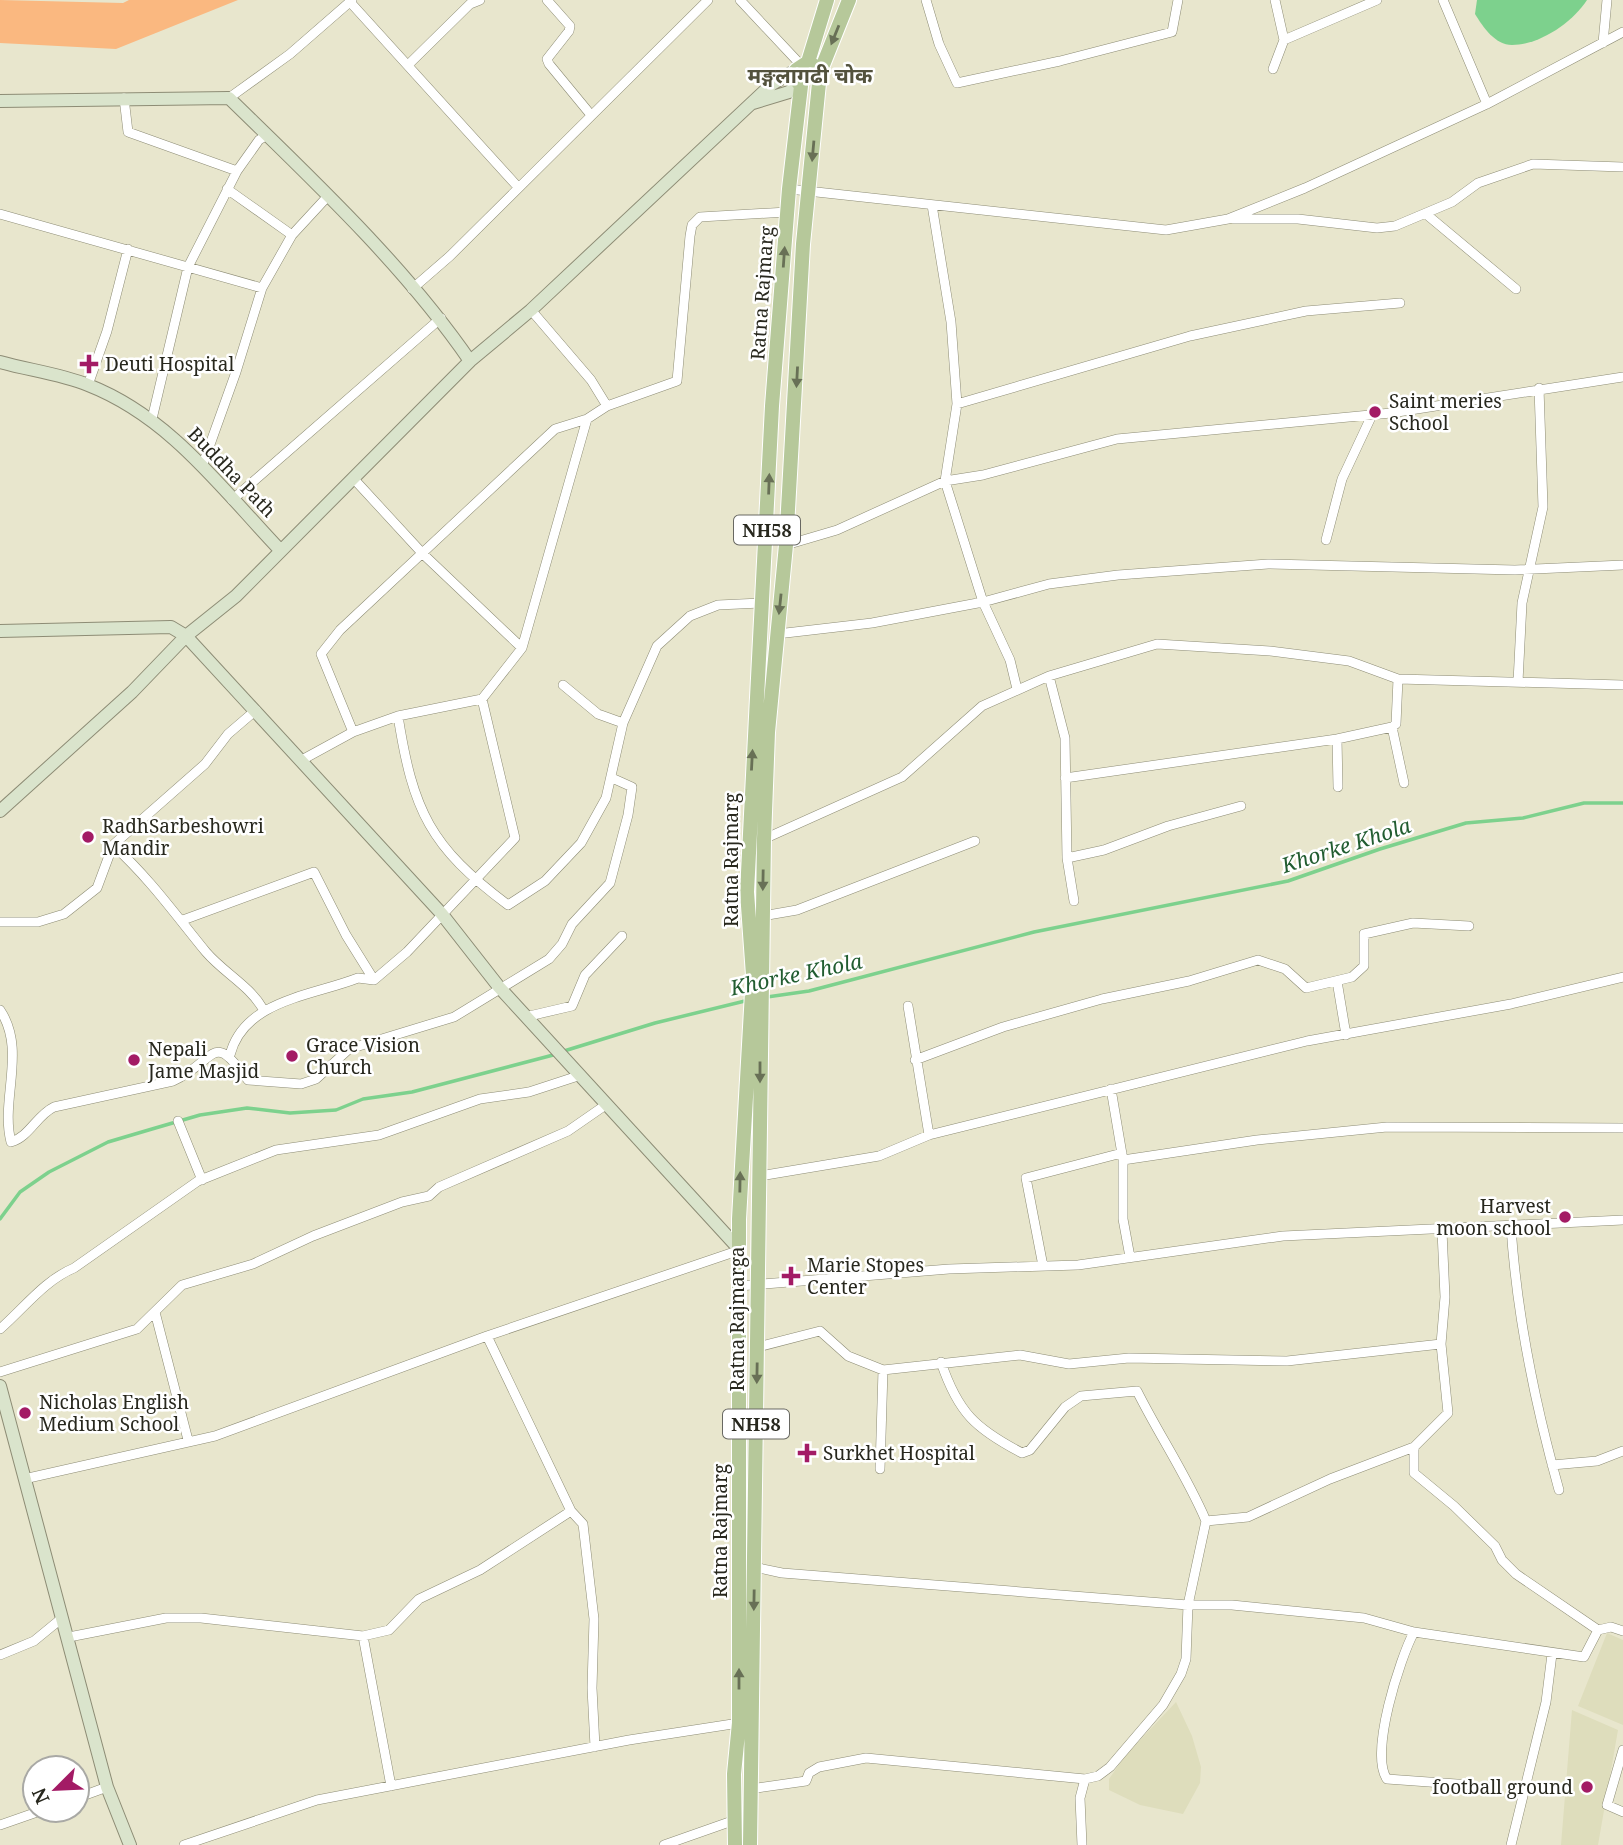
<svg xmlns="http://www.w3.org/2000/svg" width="1623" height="1845" font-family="'Noto Serif','Noto Sans Devanagari',serif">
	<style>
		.built { fill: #deddbc }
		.green { fill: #fab880 }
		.water { fill: #7dd18d }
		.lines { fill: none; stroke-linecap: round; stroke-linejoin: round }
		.stream { stroke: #7dd18d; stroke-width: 3.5 }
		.street-casing { stroke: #8d8c75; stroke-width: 10 }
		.secondary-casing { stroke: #8d8c75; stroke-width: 14 }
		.primary-casing { stroke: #fff; stroke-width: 16 }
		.street { stroke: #fff; stroke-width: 9 }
		.secondary { stroke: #dae4cc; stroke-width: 12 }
		.primary { stroke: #b6c89a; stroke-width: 14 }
		.oneway { fill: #687056 }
		.poi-dot { fill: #a31b65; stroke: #fff; stroke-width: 2.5 }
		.labels { text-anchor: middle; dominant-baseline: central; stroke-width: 5; stroke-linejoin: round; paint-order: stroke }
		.shield { fill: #fff; stroke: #686862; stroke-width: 2 }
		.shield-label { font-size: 18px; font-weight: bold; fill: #28281e }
		.street-label { font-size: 19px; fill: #28281e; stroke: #fff }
		.poi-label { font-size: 19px; fill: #28281e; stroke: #fff; text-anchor: start }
		.neighbourhood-label { font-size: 21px; font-weight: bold; fill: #53523d; stroke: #fff }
		.water-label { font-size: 21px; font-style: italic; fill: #225d31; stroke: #fff }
	</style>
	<rect width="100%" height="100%" fill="#e8e6cd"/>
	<path class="built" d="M1607,1633L1623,1640V1725L1578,1706Z
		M1176,1702L1192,1736L1201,1767L1200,1783L1183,1814L1140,1805L1109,1790V1779L1125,1756Z
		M1572,1710L1618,1730L1598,1845H1561Z"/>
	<path class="green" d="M0,0L123,3L129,0H238L116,49L0,43Z"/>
	<path class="water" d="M1477,0H1587C1573,22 1540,45 1512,45C1495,45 1483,27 1475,14Z"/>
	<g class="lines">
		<path class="stream" d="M767,997L809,991L1034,932L1288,881L1380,849L1466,823L1523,818L1584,803H1623
			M564,1051L655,1023L749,1000
			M0,1219L20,1192L49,1172L108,1142L152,1129L200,1115L247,1108L290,1113L336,1110L363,1099L412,1092L557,1054"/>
		<defs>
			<path id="street" d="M547,0L570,26L569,31L547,59L549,64L591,115
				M740,0L800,64
				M926,0L939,44L957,83L1060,61L1172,32L1178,0
				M1443,0L1487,104
				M350,2L518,187
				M1284,40L1377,0
				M1603,43L1607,0
				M409,64L470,4L480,0
				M1273,69L1284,40L1275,0
				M124,98L128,132L237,171
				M229,98L290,54L352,0
				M227,189L292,235
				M789,189L1166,230L1228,219L1305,188L1487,104L1623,32
				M932,205L951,322L957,404L945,481L983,602L1010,660L1017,689
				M0,214L262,288
				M1426,214L1516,289
				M1234,219H1298L1377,228L1395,226L1452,202L1478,183L1533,164L1623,167
				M412,289L450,256L708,0
				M531,310L591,380L607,406
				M88,385L107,331L128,249
				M957,404L1190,336L1306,311L1400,303
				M152,419L188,267L237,171L259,140L267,135
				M203,464L236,372L262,288L292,235L328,196
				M353,478L423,554L522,648
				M232,500L441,318
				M1326,540L1342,479L1372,415
				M786,545L837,530L945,481L983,475L1117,439L1391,413L1623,377
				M777,634L872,623L983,602L1049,584L1118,575L1268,564L1515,570L1623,565
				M1049,676L1065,738L1067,858L1074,901
				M1518,682L1522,603L1543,507L1539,388
				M563,685L598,714L623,723
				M398,716C413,811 430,847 508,905L545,881L581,843L606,798L623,723L657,646L690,616L718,605L761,603
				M1392,727L1404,783
				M353,732L398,716L482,699L522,648L587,419
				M1337,739L1338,787
				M300,761L353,732L321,654L340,630L555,429L587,419L607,406L677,381L690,236L692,225L700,217L787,212
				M1065,778L1337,739L1392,727L1396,724L1398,679
				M764,839L902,777L982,706L1049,676L1157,644L1270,651L1349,661L1398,679L1623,685
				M113,845C151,880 174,913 206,952C224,973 249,985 263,1009
				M1067,858L1104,850L1168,826L1241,806
				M762,916L797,910L975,841
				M183,920L314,872L346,935L374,980
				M0,922H38L64,914L97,888L113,845L205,764L228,734L256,710
				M1337,981L1346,1035
				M908,1006L929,1135
				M0,1010C27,1050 0,1100 11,1142C29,1137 37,1115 54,1107L173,1081C218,1060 211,1029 248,1080L301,1084L316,1079L349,1049L454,1017L549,959L562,944L572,924L610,883L628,815L632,787L612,778
				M525,1017L572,1006L585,975L622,936
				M230,1055C244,1000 312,996 358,978L374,980L407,952L515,838L482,699
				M915,1060L1003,1027L1102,999L1189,981L1258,960L1285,969L1306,988L1352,977L1364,966V934L1413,923L1469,926
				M1111,1089L1123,1160V1219L1130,1257
				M178,1121L202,1180
				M1123,1160L1257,1140L1387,1127L1623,1128
				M760,1176L879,1156L929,1135L1307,1041L1511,1004L1623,977
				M1511,1227C1517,1317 1535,1404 1559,1490
				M1442,1231L1445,1297L1441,1344L1448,1413L1414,1447V1473L1454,1506L1495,1546L1502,1560L1516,1574L1598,1630
				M1043,1266L1026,1178L1122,1153
				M739,1286L949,1269L1078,1265L1283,1236L1623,1220
				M155,1312L188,1440
				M0,1329C24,1308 45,1280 74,1268L198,1181L276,1150L379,1135L480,1099L529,1092L578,1076
				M758,1347L820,1331L848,1356L883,1370L1020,1355L1069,1364L1129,1358L1287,1361L1441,1344
				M941,1362C958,1413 976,1429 1022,1453L1030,1450L1065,1407L1081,1396L1137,1391C1159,1435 1187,1476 1206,1521
				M0,1372L137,1329L182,1285L253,1264L313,1236L402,1202L429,1196L439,1187L568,1131L607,1104
				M1552,1465L1597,1461L1623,1451
				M880,1469L883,1370
				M24,1479L215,1436L487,1336L740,1250
				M571,1511L583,1524L594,1619L592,1688L595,1747
				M749,1566L782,1573L1188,1605H1232L1364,1618L1414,1632L1584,1657L1598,1630L1611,1627L1623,1631
				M1414,1632C1400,1658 1369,1754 1387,1779L1471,1785
				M363,1636L391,1786
				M69,1637L166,1618H201L363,1636L389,1630L419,1599L480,1570L571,1511L487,1336
				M0,1655L34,1641L62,1618
				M1623,1750L1607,1805L1623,1812
				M750,1789L806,1781L809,1773L819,1767L866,1758L1085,1779
				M77,1798L107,1787
				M0,1825L43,1810
				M184,1845L317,1800L629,1740L739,1723
				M664,1845L735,1820
				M1082,1845L1080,1798L1085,1779L1098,1776L1110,1767L1163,1705L1181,1674L1186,1659L1188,1605L1206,1521L1248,1517L1330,1479L1414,1447
				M1511,1845L1546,1702L1552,1654"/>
			<path id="secondary" d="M0,101L229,98C312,179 404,265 470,361
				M753,103L789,92L799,84
				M0,362C28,370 61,374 88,385C170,417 221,488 280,550
				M0,631L171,627L186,636L441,913L499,987L740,1250
				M0,811L132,692L186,636L236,596L470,361L531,310L772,84L796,70
				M0,1386L107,1787L130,1845"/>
			<path id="primary" d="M808,62L827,0
				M821,78V70L849,0
				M735,1845L734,1774L739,1723V1219L753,975L747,892L772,406L789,189L801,86L795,78L796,70L808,62L821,70
				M750,1845L764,839L768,732L786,545L803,244L819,83"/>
		</defs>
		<use href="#street" class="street-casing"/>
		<use href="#secondary" class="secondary-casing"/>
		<use href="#primary" class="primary-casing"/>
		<use href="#street" class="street"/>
		<use href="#secondary" class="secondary"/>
		<use href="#primary" class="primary"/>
	</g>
	<defs><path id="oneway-solid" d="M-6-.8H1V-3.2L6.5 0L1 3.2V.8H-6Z" transform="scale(1.75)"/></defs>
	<g class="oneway">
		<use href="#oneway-solid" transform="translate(835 35) rotate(112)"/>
		<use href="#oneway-solid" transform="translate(813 151) rotate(95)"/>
		<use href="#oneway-solid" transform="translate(784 257) rotate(-86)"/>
		<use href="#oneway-solid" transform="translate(797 377) rotate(93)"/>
		<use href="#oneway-solid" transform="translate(769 484) rotate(-88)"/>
		<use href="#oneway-solid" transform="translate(780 604) rotate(96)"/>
		<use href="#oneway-solid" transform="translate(752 760) rotate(-87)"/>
		<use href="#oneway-solid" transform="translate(763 880) rotate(91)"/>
		<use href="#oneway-solid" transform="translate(760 1072) rotate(90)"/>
		<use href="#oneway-solid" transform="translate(740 1182) rotate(-89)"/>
		<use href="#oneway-solid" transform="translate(757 1373) rotate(91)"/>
		<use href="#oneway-solid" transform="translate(754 1600) rotate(91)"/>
		<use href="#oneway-solid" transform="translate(739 1679) rotate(-90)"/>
	</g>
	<g class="poi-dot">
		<path d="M85.5 353.5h7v7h7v7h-7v7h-7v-7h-7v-7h7z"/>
		<circle cx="1375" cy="412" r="7"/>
		<circle cx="88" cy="837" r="7"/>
		<circle cx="292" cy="1056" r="7"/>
		<circle cx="134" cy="1060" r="7"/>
		<circle cx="1565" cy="1217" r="7"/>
		<path d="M787.5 1265.5h7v7h7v7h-7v7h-7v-7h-7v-7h7z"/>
		<circle cx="25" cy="1413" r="7"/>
		<path d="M803.5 1442.5h7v7h7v7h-7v7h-7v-7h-7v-7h7z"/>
		<circle cx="1587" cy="1787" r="7"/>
	</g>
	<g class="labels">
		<g class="shield">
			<rect x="734" y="515.5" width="66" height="29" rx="5"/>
			<rect x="723" y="1409.5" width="66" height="29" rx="5"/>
		</g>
		<g class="shield-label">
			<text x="767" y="530">NH58</text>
			<text x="756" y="1424">NH58</text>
		</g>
		<g class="street-label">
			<text transform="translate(762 293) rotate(-86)">Ratna Rajmarg</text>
			<text transform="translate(232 472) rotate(46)">Buddha Path</text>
			<text transform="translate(731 860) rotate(-90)">Ratna Rajmarg</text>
			<text transform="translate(737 1319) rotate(-90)">Ratna Rajmarga</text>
			<text transform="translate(720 1531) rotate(-90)">Ratna Rajmarg</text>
		</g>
		<g class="poi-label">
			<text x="105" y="364">Deuti Hospital</text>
			<text x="1389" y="401">Saint meries<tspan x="1389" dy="22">School</tspan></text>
			<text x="102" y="826">RadhSarbeshowri<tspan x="102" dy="22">Mandir</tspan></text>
			<text x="306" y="1045">Grace Vision<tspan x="306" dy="22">Church</tspan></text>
			<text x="148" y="1049">Nepali<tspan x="148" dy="22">Jame Masjid</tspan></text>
			<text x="1551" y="1206" text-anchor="end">Harvest<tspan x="1551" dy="22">moon school</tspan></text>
			<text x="807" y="1265">Marie Stopes<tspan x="807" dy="22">Center</tspan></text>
			<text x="39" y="1402">Nicholas English<tspan x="39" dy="22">Medium School</tspan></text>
			<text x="823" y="1453">Surkhet Hospital</text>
			<text x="1573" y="1787" text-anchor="end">football ground</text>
		</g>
		<g class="neighbourhood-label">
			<text x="810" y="75">मङ्गलागढी चोक</text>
		</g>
		<g class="water-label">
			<text transform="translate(1346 845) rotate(-18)">Khorke Khola</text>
			<text transform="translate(796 974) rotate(-12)">Khorke Khola</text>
		</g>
	</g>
	<g transform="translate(56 1789) rotate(246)"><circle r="33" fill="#ffffff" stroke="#a9a9a5" stroke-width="2"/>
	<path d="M0-5L12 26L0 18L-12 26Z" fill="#a31b65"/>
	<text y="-10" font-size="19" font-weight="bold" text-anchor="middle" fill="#28281e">N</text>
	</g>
</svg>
